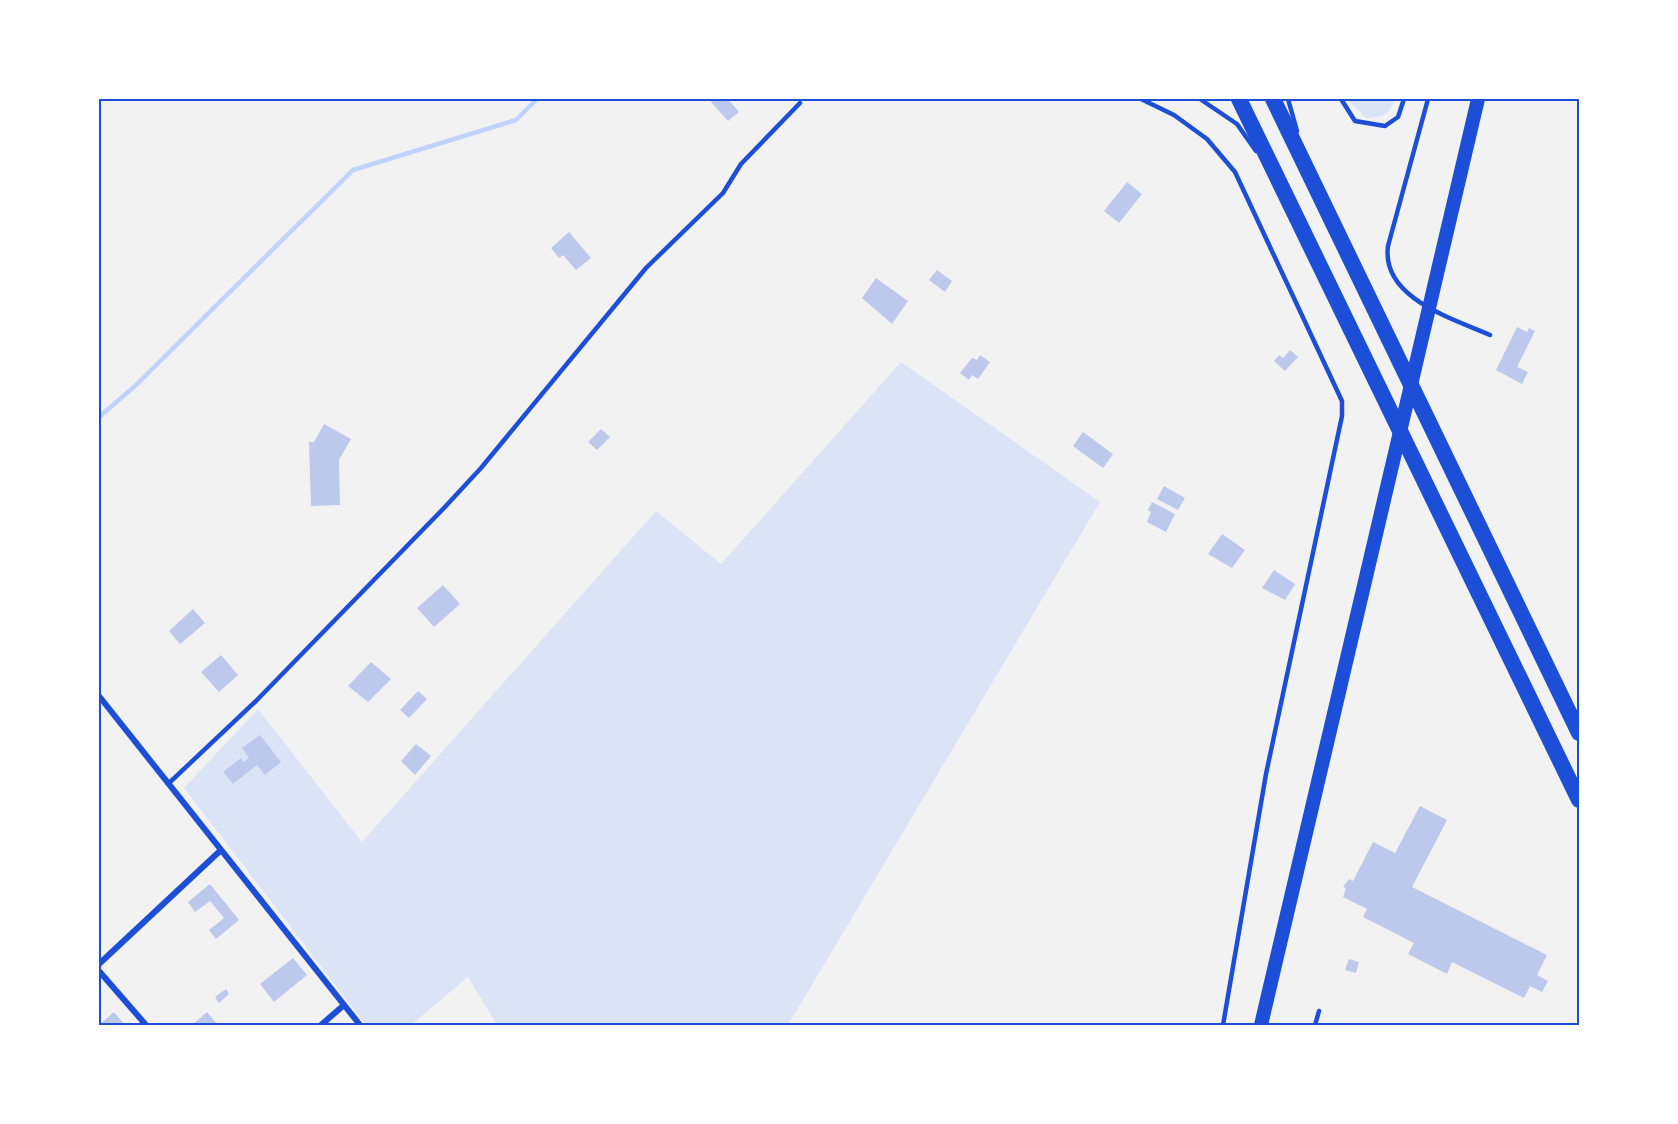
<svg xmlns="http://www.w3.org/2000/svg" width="1678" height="1124" font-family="'Zilla Slab',serif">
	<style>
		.green { fill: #dbe4f7 }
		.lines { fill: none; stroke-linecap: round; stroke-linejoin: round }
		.stream { stroke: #bfd3fe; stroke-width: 4.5 }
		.building { fill: #bdc9ec }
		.service { stroke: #1d4ed8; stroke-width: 4.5 }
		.minor { stroke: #1d4ed8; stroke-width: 6 }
		.primary { stroke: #1d4ed8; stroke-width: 14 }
		.motorway { stroke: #1d4ed8; stroke-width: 16 }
		.neatline { fill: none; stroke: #1d4ed8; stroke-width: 2 }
	</style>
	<rect width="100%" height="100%" fill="#f2f2f2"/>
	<path class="green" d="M1347,99H1395C1390,115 1382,118 1366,118Z
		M901,362L1100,502L788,1025H497L468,977L411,1025H366L184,788L258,709L362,842L656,511L721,564Z"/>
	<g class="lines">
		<path class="stream" d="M99,417L135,386L353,170L516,120L537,99"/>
	</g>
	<path class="building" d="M714,99H728L739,112L728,121L711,102Z
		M1127,182L1142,194L1119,223L1104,211Z
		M569,232L591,258L576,270L563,255L559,258L551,248Z
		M937,270L952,281L945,292L929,280Z
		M876,278L908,301L892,324L862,298Z
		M1517,327L1527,332L1529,328L1535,331L1517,367L1528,372L1522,384L1496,370Z
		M1290,350L1298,357L1285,371L1274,361L1279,355L1283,358Z
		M980,355L990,362L978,379L972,375L969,380L960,373L972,358L977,360Z
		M324,424L351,439L339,460L340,505L311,506L309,442H314Z
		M601,429L610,437L597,450L588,442Z
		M1083,432L1113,454L1103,468L1073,446Z
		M1164,486L1185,498L1178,510L1157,499Z
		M1152,502L1175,514L1166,532L1147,522L1151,512L1148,510Z
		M1222,534L1245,550L1232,568L1208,554Z
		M1274,570L1295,584L1285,600L1262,588Z
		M443,585L460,604L434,627L417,608Z
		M193,609L205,623L180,644L169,631Z
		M221,655L238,675L219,692L201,672Z
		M371,662L391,679L368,702L348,686Z
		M418,691L427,699L409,718L400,710Z
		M260,735L281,762L265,775L257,765L233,784L223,772L241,758L244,762L249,758L242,748Z
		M416,744L431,756L415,775L401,761Z
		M1420,806L1447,820L1412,887L1547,955L1537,975L1548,981L1542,992L1530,986L1524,998L1452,962L1447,974L1408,954L1414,943L1363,917L1367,909L1343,897L1346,888L1343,887L1349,879L1353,881L1373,842L1395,853Z
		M210,884L239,920L216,939L209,930L224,918L210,901L195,912L188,902Z
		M293,958L307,975L274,1002L260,984Z
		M1349,959L1359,962L1356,973L1345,970Z
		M226,989L229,994L219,1003L215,997Z
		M114,1012L125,1025H99Z
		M207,1012L218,1025H192Z"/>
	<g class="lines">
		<path class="service" d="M1141,99L1174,115L1207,139L1235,172L1342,401V416L1266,774L1223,1025
			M1200,99L1237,124L1256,151
			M1288,99L1297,131
			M1341,99L1355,121L1385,126L1398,117L1404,99
			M1428,99L1388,246C1381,298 1452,318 1490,335
			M168,784L256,701L444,508L481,468L646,268L723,193L741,164L800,103
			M1315,1025L1319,1011"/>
		<path class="minor" d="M99,696L360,1025
			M99,964L221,850
			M99,971L146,1025
			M321,1025L344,1005"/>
		<path class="primary" d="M1261,1025L1478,99"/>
		<path class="motorway" d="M1239,99L1579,800
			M1273,99L1579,733"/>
	</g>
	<rect width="1678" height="1124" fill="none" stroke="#ffffff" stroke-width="201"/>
	<rect x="100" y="100" width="1478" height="924" class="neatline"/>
</svg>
